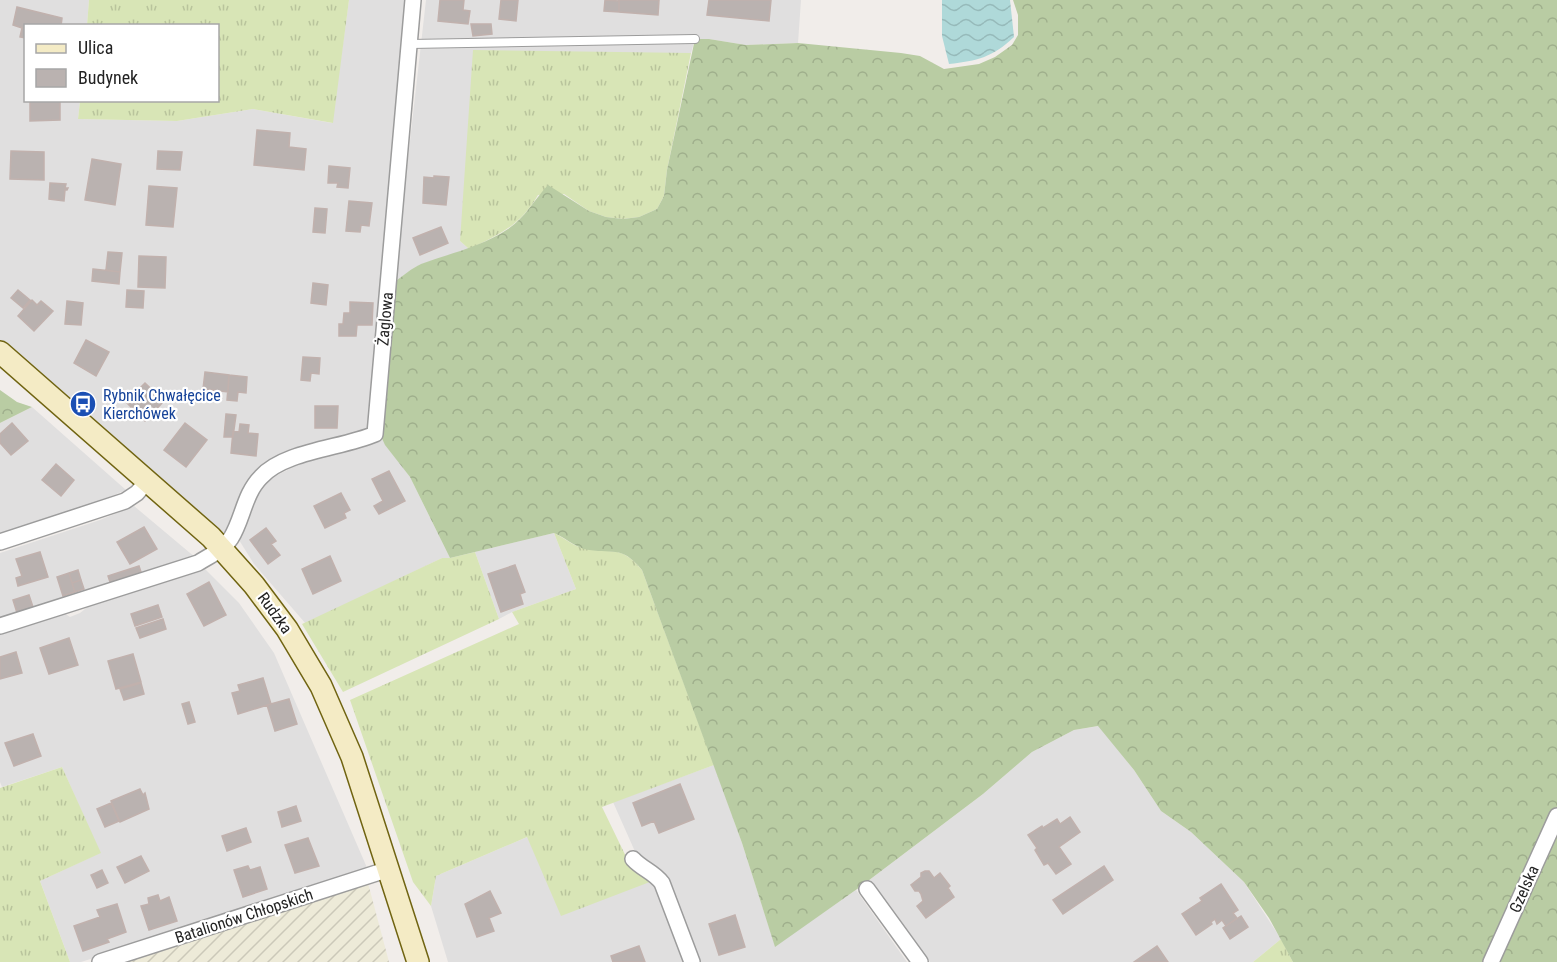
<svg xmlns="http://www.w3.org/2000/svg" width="1557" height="962" font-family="'Roboto Condensed',sans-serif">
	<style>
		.residential { fill: #e0dfdf }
		.farmland { fill: url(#farmland-furrows) }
		.grass { fill: url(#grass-tufts) }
		.forest { fill: url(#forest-crowns) }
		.water { fill: url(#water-waves) }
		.building { fill: #bab2b0; stroke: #c1b1ad; stroke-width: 1.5 }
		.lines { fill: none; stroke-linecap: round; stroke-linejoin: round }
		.lane-casing { stroke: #9c9c9c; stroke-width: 10 }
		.street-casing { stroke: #9c9c9c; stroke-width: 18 }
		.secondary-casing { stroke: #706411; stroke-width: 24 }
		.lane { stroke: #fff; stroke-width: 8 }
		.street { stroke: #fff; stroke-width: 15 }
		.secondary { stroke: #f4ebc5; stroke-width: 21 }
		.labels { text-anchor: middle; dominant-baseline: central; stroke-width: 4.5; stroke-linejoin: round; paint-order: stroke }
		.street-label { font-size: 16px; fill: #222; stroke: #fff }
		.transit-label { font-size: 16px; fill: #164399; stroke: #fff; text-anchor: start }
	</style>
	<defs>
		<pattern id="farmland-furrows" width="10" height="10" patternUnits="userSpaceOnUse" patternTransform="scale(1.5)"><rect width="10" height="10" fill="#edead8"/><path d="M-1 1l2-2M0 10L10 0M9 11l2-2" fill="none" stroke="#cbc8b9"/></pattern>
		<pattern id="grass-tufts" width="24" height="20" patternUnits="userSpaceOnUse" patternTransform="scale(1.5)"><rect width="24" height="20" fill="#d8e5b6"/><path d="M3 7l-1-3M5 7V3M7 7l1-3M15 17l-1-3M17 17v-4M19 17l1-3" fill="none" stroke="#b9c49c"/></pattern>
		<pattern id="forest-crowns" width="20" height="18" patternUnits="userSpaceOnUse" patternTransform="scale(1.5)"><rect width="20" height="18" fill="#b9cca3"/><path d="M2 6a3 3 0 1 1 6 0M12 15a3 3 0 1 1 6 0" fill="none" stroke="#9faf8c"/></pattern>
		<pattern id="water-waves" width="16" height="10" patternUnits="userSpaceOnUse" patternTransform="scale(1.5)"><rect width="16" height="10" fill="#afd9d9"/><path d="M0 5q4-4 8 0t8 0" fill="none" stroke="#96baba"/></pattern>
	</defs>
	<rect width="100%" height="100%" fill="#f1edea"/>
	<path class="residential" d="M0,0H89L87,25L26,26V100L80,101L78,119L177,121L253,109L332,123L349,0H408L371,429L316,445L262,465L230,528L222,533L0,342Z
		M426,0H801L798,43L746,45L709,39H695L691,53L460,241L469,249L419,265L394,282Z
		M32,407L126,490L61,518L0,538V423Z
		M382,439L410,477L450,558H442L306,624L254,564L239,540L253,499L266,481L297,465L328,454Z
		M134,506L196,558L0,621V553L100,520Z
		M554,533L576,589L512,612L499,619L475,552Z
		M203,567L239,603L274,653L368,870L81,962H70L40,881L100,853L62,767L2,787L0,782V631L61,611L70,617L80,613L90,605Z
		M1099,726L1134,770L1161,811L1191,832L1244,882L1281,939L1253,962H930L868,881L983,794L1032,752L1074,730Z
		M714,765L742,843L775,946L856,890L907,962H698L679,909L637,856L613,802Z
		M527,837L655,880L684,962H448L431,906L436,876Z"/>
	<path class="farmland" d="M368,883L389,962H122Z"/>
	<path class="grass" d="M89,0H349L333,123L253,109L177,121L78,119L80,101L218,100V26L87,25Z
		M473,50L691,53L667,170L664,196L657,209L639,217L623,219L606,217L589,211L564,194L538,195C521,225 499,235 469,249L460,241Z
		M554,533C563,537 573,546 583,548C610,555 620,543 642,570L714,765L602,807L632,869L655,880L561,916L527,837L436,876L431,906L413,882L350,700L519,624L512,612L576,589Z
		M475,552L499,619L343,692L302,624L442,558H450Z
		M62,767L101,853L40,881L70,962H0V788Z
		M1281,939L1293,962H1253Z"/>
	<path class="forest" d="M1013,0H1557V962H1293L1269,918L1244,882L1191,832L1161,811L1134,770L1098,726L1074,730L1032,752L983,794L860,887L775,947L742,843L642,570C621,544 612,555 584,549C574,546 564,537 554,533L450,558L410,477L385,445L379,432L394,282C403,276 412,268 421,264C451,253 481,247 508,229C525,218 534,200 548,185L589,211L606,217L623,219L639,217L657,209L664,196L667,170L695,39H709L746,45L798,43L901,53L920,56L944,69L979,64L995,57L1012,45L1018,35V15Z
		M0,390L17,402L32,407L0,423Z"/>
	<path class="water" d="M942,0H1010L1014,37C993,57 977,61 949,64L942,36Z"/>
	<path class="building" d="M440,0H464L463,10L470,11L468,24L438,21Z
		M501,0H518L516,21L499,19Z
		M605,0L619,1V12L604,11Z
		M619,0H659L658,15L619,12Z
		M709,0H771L769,21L707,15Z
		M17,7L62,18L61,26H26V38L20,37L22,28L13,25Z
		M471,24H491L492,34L473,36Z
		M30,100H60V120L30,121Z
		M257,130L290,133L289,147L306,149L304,170L254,165Z
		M11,151L44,152V180L10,179Z
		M158,151L182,152L180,170L157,169Z
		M92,159L121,164L115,205L85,200Z
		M329,166L350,168L348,188L337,187L338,183H328Z
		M434,176L449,177L446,205L423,203L424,177L434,178Z
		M50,183L66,184L65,188H68L67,190H65L64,201L49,199Z
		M149,186L177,188L173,227L146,225Z
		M349,201L372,203L369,226L361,225L360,232L346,231Z
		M315,208L327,209L325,233L313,232Z
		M441,227L448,243L420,255L413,238Z
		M108,252L122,253L120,272L106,270Z
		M139,256L166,257L165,288L138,287Z
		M93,269L120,272L119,284L92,281Z
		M313,283L328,285L326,305L311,303Z
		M18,290L30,300L23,308L11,298Z
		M127,290L144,291L143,308L126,307Z
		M32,300L37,305L41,301L53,311L34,331L18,316Z
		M67,301L83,303L81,325L65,324Z
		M350,302L373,303L372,325H357L356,336H339V324H343L344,313H350Z
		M86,340L109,352L96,376L74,363Z
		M303,357L320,358L319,374L311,373L310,381L301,380Z
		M205,372L229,375L228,392L203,389Z
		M229,375L247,377L246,393L238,392L237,401L227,400Z
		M145,383L164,401L145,421L126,402Z
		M315,406H338L337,428H315Z
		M226,414L236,415L233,437H224Z
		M12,423L28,441L11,455L0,443V434Z
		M185,423L207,440L186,467L164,450Z
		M240,424L249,425L248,433L258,434L256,456L231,453L233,431L239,432Z
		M56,464L74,480L61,496L42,480Z
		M389,471L405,501L379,514L374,506L383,501L372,479Z
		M341,493L350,510L344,513L346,518L325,528L314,506Z
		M144,527L157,549L130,564L117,542Z
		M266,528L276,541L271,544L280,555L268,564L250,540Z
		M40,552L48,577L18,586L16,578L22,576L16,559Z
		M330,556L341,581L313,594L302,569Z
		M515,565L525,592L520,594L523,604L501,612L488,574Z
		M139,566L142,575L111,585L108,576Z
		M78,570L81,580L72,583L69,573Z
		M69,573L75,592L63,596L57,577Z
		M81,580L84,589L75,592L72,583Z
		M209,582L226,615L204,626L187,594Z
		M29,595L34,610L18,616L13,600Z
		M158,605L162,617L135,626L131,614Z
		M163,619L166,629L140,638L136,628Z
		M69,638L78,665L49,674L40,648Z
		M16,652L22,673L0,679V657Z
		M133,654L141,682L116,689L108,661Z
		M263,678L271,704L238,714L232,693L240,691L238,685Z
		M141,683L144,694L124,700L120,689Z
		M289,699L297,724L275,731L267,705Z
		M189,702L195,722L188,724L182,704Z
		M33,734L41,756L14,766L5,743Z
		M680,784L694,819L659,833L654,821L642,826L633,803Z
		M140,789L143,795L145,793L149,809L120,822L111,801Z
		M111,803L119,821L105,827L97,809Z
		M296,806L301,821L282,827L278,812Z
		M1070,817L1080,832L1059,847L1071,864L1056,874L1048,863L1044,865L1035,850L1037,848L1028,835L1042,826L1043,828L1057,819L1060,824Z
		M246,828L251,842L227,851L222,836Z
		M308,838L319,866L295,873L285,845Z
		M141,856L149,871L125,883L117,867Z
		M248,866L250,870L260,867L267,889L243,897L234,870Z
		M1104,866L1113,880L1063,914L1053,900Z
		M102,870L108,883L97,888L91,875Z
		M925,871H929L934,878L940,873L950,886L948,888L954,897L926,918L917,906L923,901L921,894L919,891H915L911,885L921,877V873Z
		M1221,884L1238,910L1233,913L1237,918L1226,926L1222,920L1217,924L1215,919L1211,922L1212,924L1196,935L1182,914L1202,901L1200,898Z
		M490,891L501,913L489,918L494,931L477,937L465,904Z
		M158,895L160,901L169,897L177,921L149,930L141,906L149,904L148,898Z
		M117,904L126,932L107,939L109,942L83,951L74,926L100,917L97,910Z
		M735,915L745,947L719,955L709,924Z
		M1241,916L1248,927L1230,939L1223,928Z
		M639,946L645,962H613L611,956Z
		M1157,946L1168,962H1134Z"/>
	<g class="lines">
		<defs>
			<path id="lane" d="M410,44L695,39"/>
			<path id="street" d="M0,542L125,501L137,493L148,480
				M0,626L198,563C209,556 223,550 231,538C243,519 244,494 261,477C284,451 343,448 375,434L413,0
				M633,859C642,869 654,872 662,883L692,962
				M867,889L920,962
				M100,962L389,869
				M1491,962L1557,816"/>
			<path id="secondary" d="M0,352L211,537L254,585L287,629L321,686L352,757L418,962"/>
		</defs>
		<use href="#lane" class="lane-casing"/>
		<use href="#street" class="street-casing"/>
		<use href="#secondary" class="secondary-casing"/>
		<use href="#lane" class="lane"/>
		<use href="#street" class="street"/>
		<use href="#secondary" class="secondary"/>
	</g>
	<defs>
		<symbol id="bus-disc" viewBox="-11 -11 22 22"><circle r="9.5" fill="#1a4fb4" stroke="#fff"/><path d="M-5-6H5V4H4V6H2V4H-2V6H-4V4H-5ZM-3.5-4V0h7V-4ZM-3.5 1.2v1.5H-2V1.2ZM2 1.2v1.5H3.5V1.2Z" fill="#fff"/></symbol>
	</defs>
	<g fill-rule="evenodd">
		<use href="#bus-disc" x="68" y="389" width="30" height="30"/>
	</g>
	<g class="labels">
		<g class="street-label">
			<text transform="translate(385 319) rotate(-85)">Żaglowa</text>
			<text transform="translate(275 613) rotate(54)">Rudzka</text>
			<text transform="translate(1524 889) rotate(-66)">Gzelska</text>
			<text transform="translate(244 916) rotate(-18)">Batalionów Chłopskich</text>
		</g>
		<g class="transit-label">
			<text x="103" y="395">Rybnik Chwałęcice<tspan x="103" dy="18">Kierchówek</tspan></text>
		</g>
	</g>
	<rect x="24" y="24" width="195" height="78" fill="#ffffff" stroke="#a7a7a7" stroke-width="1.5"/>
	<rect x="36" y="44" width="30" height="9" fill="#f4ebc5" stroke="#a7a7a7" stroke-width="1.5"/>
	<text x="78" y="54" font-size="18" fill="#222222">Ulica</text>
	<rect x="36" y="69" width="30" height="18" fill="#bab2b0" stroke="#a7a7a7" stroke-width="1.5"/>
	<text x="78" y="84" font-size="18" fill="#222222">Budynek</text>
</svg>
